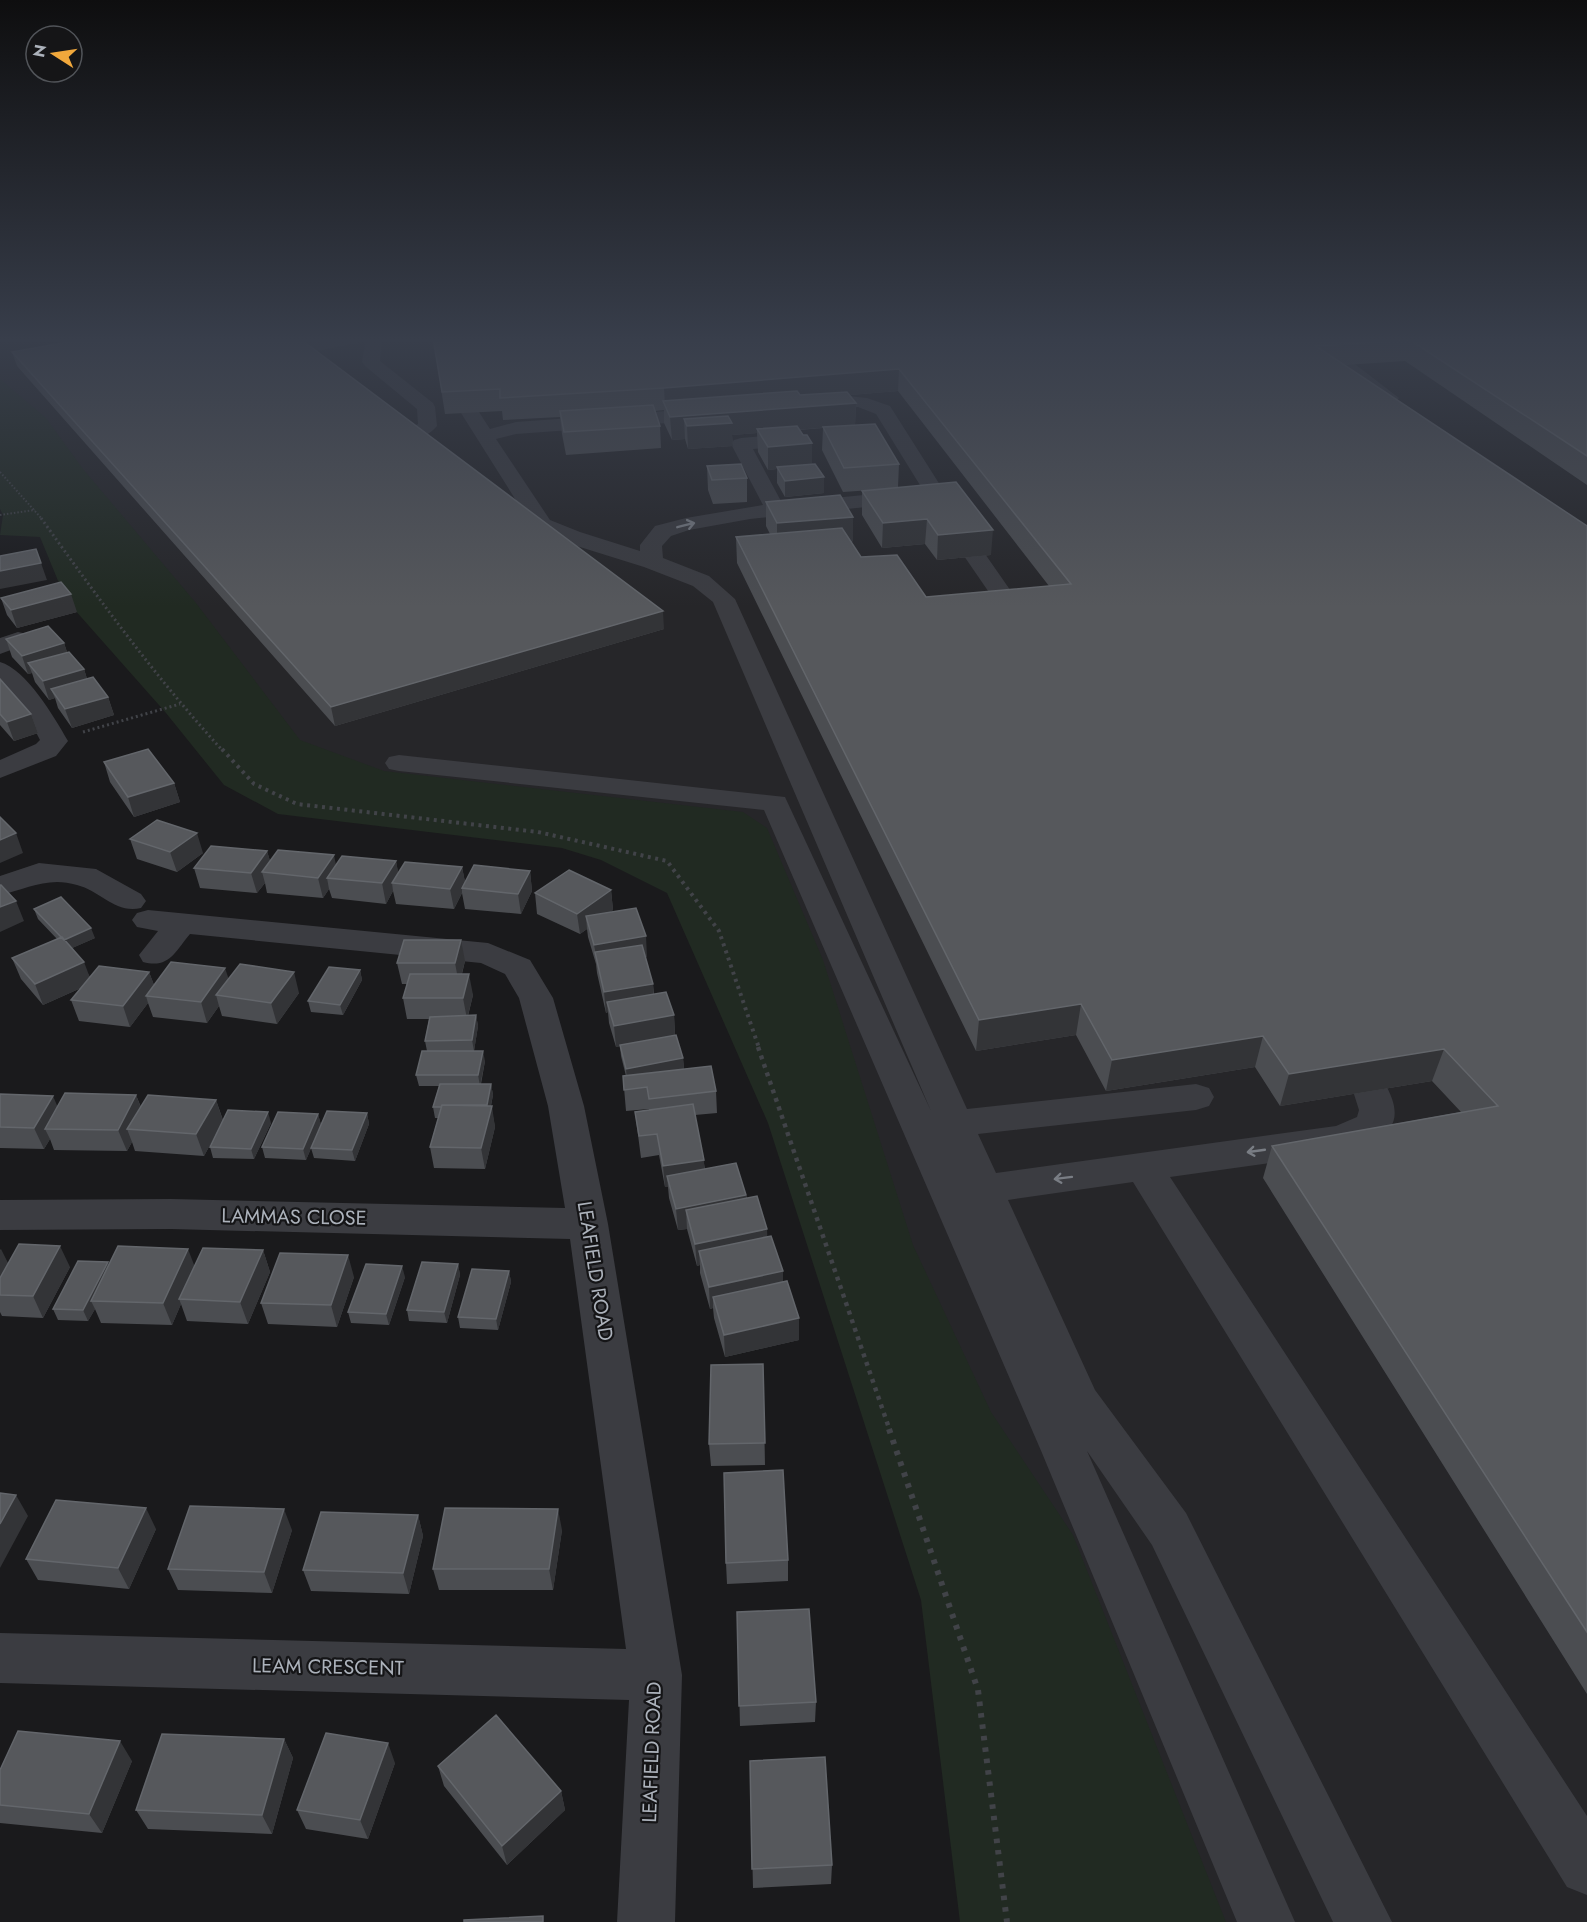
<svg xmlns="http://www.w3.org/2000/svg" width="1587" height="1922" font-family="Jost,sans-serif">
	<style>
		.built { fill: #262629 }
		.green { fill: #212a22 }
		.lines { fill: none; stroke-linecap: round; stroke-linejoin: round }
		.path-far4 { stroke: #414348; stroke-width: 2; stroke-dasharray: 1.5 2; stroke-linecap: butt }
		.path-far3 { stroke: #414348; stroke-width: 3; stroke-dasharray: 2 3; stroke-linecap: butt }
		.path-far2 { stroke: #414348; stroke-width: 4; stroke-dasharray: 3 4.5; stroke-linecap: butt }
		.path-far1 { stroke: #414348; stroke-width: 4.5; stroke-dasharray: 4 5; stroke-linecap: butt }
		.path { stroke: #414348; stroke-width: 6; stroke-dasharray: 4.5 7; stroke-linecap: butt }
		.minor { fill: #3b3c41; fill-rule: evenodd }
		.wall { fill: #4b4d51 }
		.shaded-wall { fill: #333437 }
		.building { fill: #56585c; stroke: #63666b; stroke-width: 1.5 }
		.oneway { stroke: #797d84 }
		.labels { text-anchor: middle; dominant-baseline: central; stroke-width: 4.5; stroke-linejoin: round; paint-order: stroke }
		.near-street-label { font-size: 20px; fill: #acb2bb; stroke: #151517 }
	</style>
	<rect width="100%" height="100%" fill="#1a1a1c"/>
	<path class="built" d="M0,338H1587V1922H1024L995,1690L670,859L299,801L0,468Z"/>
	<path class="green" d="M0,379L46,418L83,469L196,603L300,740L384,771L743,812L767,828L823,960L913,1245L991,1412L1073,1535L1226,1922H960L921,1600L768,1123L667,893L601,860L562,848L278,814L224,785L166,713L66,600L40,537L0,535L3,515L0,509Z"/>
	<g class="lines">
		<path class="path-far4" d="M0,472L42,519
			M0,515L35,510"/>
		<path class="path-far3" d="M41,518C98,598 156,678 223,751
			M83,732L180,704"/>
		<path class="path-far2" d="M222,749L254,784L297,804L538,832L667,861L719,931L759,1048"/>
		<path class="path-far1" d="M758,1047L890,1431"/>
		<path class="path" d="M889,1429L978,1690L1007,1922"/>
		<path class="minor" d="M330,338H364L362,342L302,354L294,349L296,345Z
			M366,338H382L380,361L433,403L435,407L437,426C430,435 414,443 402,440L399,436L402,432L418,424L417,409L365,366L362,362Z
			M1302,338H1321L1399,398L1396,402H1384Z
			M848,396L867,398L890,406L954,507L950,511L943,513L936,511L876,414L858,407L810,411L804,409L801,405L804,401Z
			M470,407L477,409L490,429L516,422L708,408L715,410L717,414L715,418L708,420L516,434L496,439L550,520L580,532L640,551V545L655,526L686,518L763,505L731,444L734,440L741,438L796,433L803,435L806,439L803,443L796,445L753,449L782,503L905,491L912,493L915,497L912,501L905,503L750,519L689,530L671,536L662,546L663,558L709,576L735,599L967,1109L1196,1084L1209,1088L1214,1097L1209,1106L1196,1110L978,1134L996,1173L1336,1126L1357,1117L1359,1110L1353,1091L1358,1082L1371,1078L1384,1082C1411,1128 1383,1140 1342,1153L1170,1177L1587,1816V1895L1567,1887L1133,1182L1008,1200L1095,1390L1186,1513L1392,1922H1333L1152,1545L1087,1451L1295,1922H1237L1042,1453L764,810L399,771L389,769L385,763L389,757L399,755L785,797L931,1111L713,602L693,586L644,567L564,542L534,529L461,413L463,409Z
			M975,549L983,551L1024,610L1028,615L1024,620L1016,622L1008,620L964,556L967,551Z
			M18,632L27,634L30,639L27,644L0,654V638Z
			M0,662C26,669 55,718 68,741L56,756L0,778V760L36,744L40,740L26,713L0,685Z
			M39,863L96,869L141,894L146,901L141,908C115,914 101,891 77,885C48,876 27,889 0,895V876Z
			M148,910L488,943L530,960L553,998L584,1106L608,1224L682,1675L675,1922H617L629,1700L0,1683V1633L626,1649L570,1239L171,1229L0,1230V1200L171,1199L565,1208L548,1106L519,998L505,974L481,963L190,934C175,952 169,969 143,962L139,955L158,931L137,927L132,920L137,913Z"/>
	</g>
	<path class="wall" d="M433,338H1587V485L1405,361L1345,365L1587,526V1694L1263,1178L1272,1146L1461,1112L1432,1081L1280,1106L1255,1067L1106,1091L1076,1035L976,1051L737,563L736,537L770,534L766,526V502L853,517V541L851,542L861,557L926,597L1049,586L898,391L850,395L856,403L855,425L899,464L898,487L991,555L937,560L925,544L882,548L862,515V491L872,490L843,492L822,450L823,428L799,430L824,493L785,497L777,483V469L768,470L758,452L757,433L732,435L733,446L688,449L685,439L672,440L664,423V410L655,411L660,426L661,448L566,455L562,434L560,417L503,420L502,411L445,414Z
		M12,352L664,629L335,726L17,366Z
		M707,466L747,478V502L713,504L708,490Z
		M1,598L77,612L17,628L7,615Z
		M6,639L64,643L67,652L84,669L87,679L108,697L114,715L72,728L58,708L55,698L49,700L35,682L32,673L28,674L12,657Z
		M0,679L31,714L38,733L14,741L0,725Z
		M104,762L174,783L180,802L134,817L110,782Z
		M130,839L203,853L177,872L137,859Z
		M267,851L270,861L336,865L396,861L398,873L462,867L465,882L530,871L532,891L521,914L465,909L462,893L454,909L396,904L393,891L386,904L332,898L329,889L323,898L267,893L265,883L257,893L200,888L194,868Z
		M611,890L613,910L610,912L647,957H645L653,984L654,994L674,1015L675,1035L683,1058L684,1069L716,1091L717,1113L695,1115L705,1169L746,1195L747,1198L767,1229V1237L783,1271V1282L799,1318V1340L725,1357L714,1318L713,1308L710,1309L700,1273V1265L697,1266L687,1229L678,1230L669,1198L668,1187H665L659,1155L641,1158L635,1112L649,1110V1109L626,1111L623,1076H626L621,1056L620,1046L616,1047L609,1023L608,1012L606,1013L597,973L596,964L588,937L587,929L580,934L537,914L535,893Z
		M34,909L95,938L72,948L90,977L149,972L154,985L228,979L299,993L277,1024L222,1016L219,1006L207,1023L153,1017L148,1003L130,1027L79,1021L71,1000L81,988L43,1005L21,979L12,958L57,939L38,919Z
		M465,961L462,974L473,995L468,1016L476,1015L478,1026L474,1051L485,1061L481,1084H491L493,1095L491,1106L495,1127L485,1169L434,1168L430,1147L438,1118H435L433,1107L439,1086H419L416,1075L427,1051L425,1041L429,1019H407L403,998L407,984H402L397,963Z
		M360,970L362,980L343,1015L311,1012L308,1001Z
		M0,1094L57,1107L136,1095L141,1107L216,1100L223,1120L271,1123L254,1159L213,1158L210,1147L216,1134L204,1156L135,1151L132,1142L127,1151L54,1150L50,1139L44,1149L0,1148Z
		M367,1113L369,1124L355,1161L314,1158L311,1148Z
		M318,1114L321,1125L306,1160L265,1158L262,1147Z
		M0,1249L8,1264L70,1267L43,1318L2,1316L0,1312Z
		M263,1250L270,1272L248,1324L187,1321L181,1304L172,1325L101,1323L95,1309L88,1321L58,1320L53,1309L109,1265L194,1266Z
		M458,1264L460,1275L447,1323L409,1321L407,1310Z
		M509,1271L511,1282L498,1330L460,1328L458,1317Z
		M354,1277L337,1327L268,1324L261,1303Z
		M405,1277L389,1325L351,1323L348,1312Z
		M763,1364L765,1465L711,1466L709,1444Z
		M418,1515L423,1536L409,1594L311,1591L303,1570Z
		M156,1529L129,1589L38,1580L26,1559Z
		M292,1530L272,1593L178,1590L168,1569Z
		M562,1530L553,1590H439L433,1569Z
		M788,1560V1581L727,1584L726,1563Z
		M737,1612L816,1702L815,1722L740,1726Z
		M284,1739L293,1758L272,1834L148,1829L136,1810Z
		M132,1761L102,1833L0,1823V1770Z
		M750,1761L832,1865L831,1884L753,1888Z
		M395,1763L368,1839L306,1829L297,1810Z
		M438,1766L561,1791L565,1810L507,1865L444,1786Z"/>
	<path class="shaded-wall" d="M899,369L898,391L667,410L665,405L664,388Z
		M856,403L855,425L759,433L757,429V433L732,435L733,446L688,449L687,426L684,419L685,439L672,440L670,417Z
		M812,443V466L777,467V469L768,470V447Z
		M824,477V493L785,497V481Z
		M853,517V541L777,548V523Z
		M927,519L925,544L882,548L883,523Z
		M993,530L991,555L937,560L938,535Z
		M41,563L47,580L0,589V571Z
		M71,594L77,612L17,628L11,610Z
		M663,611L664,629L335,726L331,707Z
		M64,643L70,661L28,663L32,673L28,674L22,656Z
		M84,669L90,688L51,689L55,698L49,700L43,681Z
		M108,697L114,715L72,728L65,709Z
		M31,714L38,733L14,741L7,722Z
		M174,783L180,802L134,817L128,797Z
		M16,833L23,853L0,863V840Z
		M197,833L203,853L177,872L170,852Z
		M267,851L273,871L262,872L265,883L257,893L251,873Z
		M334,855L338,875L327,878L329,889L323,898L318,878Z
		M396,861L400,881L392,883L393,891L386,904L382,883Z
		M462,867L466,887L462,888V893L454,909L450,889Z
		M530,871L532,891L521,914L518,894Z
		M611,890L613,910L589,928L586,916L587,929L580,934L577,914Z
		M16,901L24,921L0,932V907Z
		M91,928L95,938L68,950L64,940Z
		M646,936L647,957L598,965L594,945Z
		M461,940L465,961L459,984L455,963Z
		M84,962L92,983L43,1005L35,984Z
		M225,968L232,989L216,995L219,1006L207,1023L201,1002Z
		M360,970L362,980L343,1015L340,1005Z
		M149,972L157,993L146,996L148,1003L130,1027L123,1006Z
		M294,972L299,993L277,1024L271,1003Z
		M469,974L473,995L467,1019L463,998Z
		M653,984L654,1005L607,1002L608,1012L606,1013L604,992Z
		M1081,1004L1076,1035L976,1051L979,1020Z
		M476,1015L478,1026L474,1051L472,1040Z
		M674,1015L675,1036L616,1047L614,1026Z
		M1263,1036L1255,1067L1106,1091L1112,1060Z
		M1444,1049L1432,1081L1280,1106L1289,1074Z
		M483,1051L485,1061L480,1086L478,1075Z
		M683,1058L684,1069L627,1080L626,1069Z
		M491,1084L493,1095L488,1118L486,1107Z
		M136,1095L144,1116L127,1129L132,1142L127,1151L118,1130Z
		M53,1096L62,1117L45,1129L50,1139L44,1149L34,1128Z
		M216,1100L223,1121L204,1156L196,1134Z
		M492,1106L495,1127L485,1169L481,1148Z
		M268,1112L271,1123L254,1159L251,1149Z
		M367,1113L369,1124L355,1161L352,1150Z
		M318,1114L321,1125L306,1160L303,1149Z
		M704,1160L705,1181L667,1176L668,1187H665L663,1166Z
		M746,1195L747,1216L686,1210L687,1229L678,1230L676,1209Z
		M767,1229L768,1251H699L700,1265L697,1266L695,1244Z
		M60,1246L70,1267L43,1318L33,1296Z
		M1,1249L12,1271L0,1292V1251Z
		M188,1249L196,1270L179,1299L181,1304L172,1325L163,1303Z
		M263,1250L270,1272L248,1324L240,1302Z
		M348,1255L354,1277L337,1327L331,1305Z
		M108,1262L112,1273L91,1301L95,1309L88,1321L83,1310Z
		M458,1264L460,1275L447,1323L444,1312Z
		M402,1266L405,1277L389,1325L386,1314Z
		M509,1271L511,1282L498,1330L496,1319Z
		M783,1271V1293L713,1297V1308L710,1309L709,1287Z
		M799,1318V1340L725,1357L724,1335Z
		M16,1495L28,1516L0,1568V1524Z
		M146,1508L156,1529L129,1589L118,1568Z
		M284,1509L292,1530L272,1593L264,1572Z
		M558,1509L562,1530L553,1590L549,1569Z
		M418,1515L423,1536L409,1594L403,1573Z
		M284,1739L293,1758L272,1834L262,1815Z
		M120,1741L132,1761L102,1833L89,1814Z
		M388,1743L395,1763L368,1839L360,1820Z
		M561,1791L565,1810L507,1865L502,1846Z"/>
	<path class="building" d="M90,338H299L663,611L331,707L12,352Z
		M433,338H1313L1308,340L1335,338H1587V456L1410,340L1316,346L1587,526V1632L1272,1146L1498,1106L1444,1049L1289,1074L1263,1036L1112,1060L1081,1004L979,1020L736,537L842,528L861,557L897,555L926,597L1071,584L899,369L664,388L500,398V389L442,392Z
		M797,391L800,395L847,392L856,403L670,417L663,401Z
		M653,405L660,426L564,432L560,411Z
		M728,416L732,423L687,426L684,419Z
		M875,424L899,464L844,468L823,427Z
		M797,426L803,435H807L812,443L768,447L757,429Z
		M741,464L747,478L712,480L707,466Z
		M815,464L824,477L785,481L777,467Z
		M956,482L993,530L938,535L927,519L883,523L862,491Z
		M840,495L853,517L777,523L766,502Z
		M36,549L41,563L0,571V556Z
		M61,582L71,594L11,610L1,598Z
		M48,626L64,643L22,656L6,639Z
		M69,652L84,669L43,681L28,663Z
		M93,677L108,697L65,709L51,689Z
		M0,679L31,714L7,722L0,714Z
		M148,749L174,783L128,797L104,762Z
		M0,817L16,833L0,840Z
		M157,820L197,833L170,852L130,839Z
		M211,846L267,851L251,873L194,868Z
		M278,850L334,855L318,878L262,872Z
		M342,856L396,861L382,883L327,878Z
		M405,862L462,867L450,889L392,883Z
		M474,865L530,871L518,894L462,888Z
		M569,870L611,890L577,914L535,893Z
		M0,885H1L16,901L0,907Z
		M61,897L91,928L64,940L34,909Z
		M636,908L646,936L594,945L586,916Z
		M62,937L84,962L35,984L12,958Z
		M404,940H461L455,963H397Z
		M642,945L653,984L604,992L595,952Z
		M171,962L225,968L201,1002L146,996Z
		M240,964L294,972L271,1003L216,995Z
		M99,966L149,972L123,1006L71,1000Z
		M329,967L360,970L340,1005L308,1001Z
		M410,974H469L463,998H403Z
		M666,992L674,1015L614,1026L607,1002Z
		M476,1015L472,1040L425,1041L430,1017Z
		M676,1035L683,1058L626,1069L620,1045Z
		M422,1051H483L478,1075H416Z
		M711,1066L716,1091L649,1099L647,1087L624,1090L623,1076Z
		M440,1084H491L487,1105H442L441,1107H433Z
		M65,1093L136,1095L118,1130L45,1129Z
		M0,1094L53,1096L34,1128L0,1127Z
		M148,1095L216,1100L196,1134L127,1129Z
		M693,1104L704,1160L663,1166L657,1134L639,1136L635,1112Z
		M442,1105L492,1106L481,1148L430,1147Z
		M228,1110L268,1112L251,1149L210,1147Z
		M327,1111L367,1113L352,1150L311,1148Z
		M278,1112L318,1114L303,1149L262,1147Z
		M736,1163L746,1195L676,1209L667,1176Z
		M757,1196L767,1229L695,1244L686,1210Z
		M771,1236L783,1271L709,1287L699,1251Z
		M19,1244L60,1246L33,1296L0,1295V1278Z
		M118,1246L188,1249L163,1303L91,1301Z
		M203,1248L263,1250L240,1302L179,1299Z
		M280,1253L348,1255L331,1305L261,1303Z
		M78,1261L108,1262L83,1310L53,1309Z
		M422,1262L458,1264L444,1312L407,1310Z
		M366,1264L402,1266L386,1314L348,1312Z
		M472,1269L509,1271L496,1319L458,1317Z
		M787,1281L799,1318L724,1335L713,1297Z
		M763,1364L765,1443L709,1444L711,1365Z
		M783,1470L788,1560L726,1563L724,1473Z
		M0,1493L16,1495L0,1524Z
		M56,1500L146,1508L118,1568L26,1559Z
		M190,1506L284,1509L264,1572L168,1569Z
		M445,1508L558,1509L549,1569H433Z
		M321,1512L418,1515L403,1573L303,1570Z
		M809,1609L816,1702L739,1706L737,1612Z
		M496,1715L561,1791L502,1846L438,1766Z
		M18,1731L120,1741L89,1814L0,1805V1770Z
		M326,1733L388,1743L360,1820L297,1810Z
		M162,1734L284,1739L262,1815L136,1810Z
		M825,1757L832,1865L752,1869L750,1761Z
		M543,1916V1922H464V1920Z"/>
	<defs><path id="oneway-shaft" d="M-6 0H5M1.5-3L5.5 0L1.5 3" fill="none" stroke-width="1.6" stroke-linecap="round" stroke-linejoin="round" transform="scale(1.5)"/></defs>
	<g class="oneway">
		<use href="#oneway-shaft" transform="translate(686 525) rotate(-14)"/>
		<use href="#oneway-shaft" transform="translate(1256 1151) rotate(172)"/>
		<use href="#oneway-shaft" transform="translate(1063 1178) rotate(173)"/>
	</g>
	<linearGradient id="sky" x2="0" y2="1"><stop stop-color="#0e0e0f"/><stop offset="0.56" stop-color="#383e4b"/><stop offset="1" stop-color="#383e4b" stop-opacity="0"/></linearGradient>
	<rect width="1587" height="607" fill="url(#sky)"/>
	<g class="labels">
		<g class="near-street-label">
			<text transform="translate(294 1217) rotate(1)">LAMMAS CLOSE</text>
			<text transform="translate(595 1271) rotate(81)">LEAFIELD ROAD</text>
			<text transform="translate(328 1667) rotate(1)">LEAM CRESCENT</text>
			<text transform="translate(652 1752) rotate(-88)">LEAFIELD ROAD</text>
		</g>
	</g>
	<g transform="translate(54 54) rotate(282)"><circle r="28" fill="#151517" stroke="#515459" stroke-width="1.5"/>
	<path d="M0-4.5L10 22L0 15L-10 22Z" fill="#f1a83c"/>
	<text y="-9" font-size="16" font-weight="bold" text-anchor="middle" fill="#acb2bb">N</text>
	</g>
</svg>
